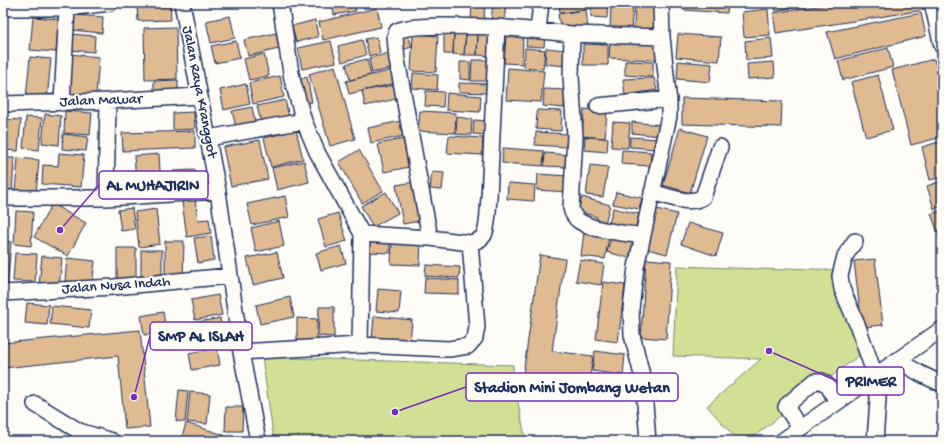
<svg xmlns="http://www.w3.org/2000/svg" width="945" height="444" font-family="'Gochi Hand',sans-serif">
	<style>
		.green { fill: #d1e094; stroke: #768879 }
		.building { fill: #e0bb91; stroke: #1b2f5e }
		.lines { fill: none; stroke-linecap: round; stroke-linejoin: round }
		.minor-casing { stroke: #1b2f5e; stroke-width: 18 }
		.minor { stroke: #fdfcf7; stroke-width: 15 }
		.labels { text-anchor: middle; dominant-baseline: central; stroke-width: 4; stroke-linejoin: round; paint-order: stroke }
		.street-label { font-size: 15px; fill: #1b2f5e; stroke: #fdfcf7 }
		.leader { fill: none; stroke: #7b2cbf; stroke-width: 1.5 }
		.callout-dot { fill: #7b2cbf; stroke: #fdfcf7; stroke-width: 1.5 }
		.callout { fill: #fdfcf7; stroke: #7b2cbf; stroke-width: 1.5 }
		.callout-label { font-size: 16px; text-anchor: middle; font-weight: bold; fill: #1b2f5e }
	</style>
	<rect width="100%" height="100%" fill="#fdfcf7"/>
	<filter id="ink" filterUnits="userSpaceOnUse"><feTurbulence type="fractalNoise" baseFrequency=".025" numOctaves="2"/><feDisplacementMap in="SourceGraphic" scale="8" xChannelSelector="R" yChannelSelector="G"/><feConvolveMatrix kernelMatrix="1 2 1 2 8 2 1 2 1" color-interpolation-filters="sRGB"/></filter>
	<g filter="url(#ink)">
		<path class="green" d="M677,266L786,270V268L838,270L837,304L871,346L748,441H738L707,406L761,359L673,356Z
			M262,357L513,365L514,384L526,441H274Z"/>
		<path class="building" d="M170,3L171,20L138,21L137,4Z
			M332,3H354L356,11L334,15Z
			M472,3H485L484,21H471Z
			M493,3H506L504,23L491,22Z
			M509,3H533V7L509,5Z
			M559,3H587L588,9L560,13Z
			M591,3L608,4L607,18L591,17Z
			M635,3H655L653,31L634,30Z
			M683,3H728L727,13L683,10Z
			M742,3H766V5L743,7Z
			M774,3H817L776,11Z
			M836,3H923L924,10L776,33L773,13Z
			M611,4L633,5L631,31L610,29Z
			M377,8L381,27L323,40L319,22Z
			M768,9L770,35L744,37L742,12Z
			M586,10L588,28L561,31L558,14Z
			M921,13L926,36L835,59L827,32Z
			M74,15L103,17L102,33L72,30Z
			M230,16L235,38L211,43L206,21Z
			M33,17L59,19L56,52L30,50Z
			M315,20L318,37L296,42L292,26Z
			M176,27L177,79L145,80L144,28Z
			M444,32H454L453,54H444Z
			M454,32L466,33L464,55L453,54Z
			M276,33L279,49L248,56L244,40Z
			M466,33L478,34L477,55H464Z
			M71,34L95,36L94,52L70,50Z
			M408,34L412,47L401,50L398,37Z
			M413,34L438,36L436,72L411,71Z
			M478,34H491L490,56L477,55Z
			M678,34L721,37L719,61L676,57Z
			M527,35L545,36L544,47L526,46Z
			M506,36L523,37L522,64L504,63Z
			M377,37L380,53L369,56L365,39Z
			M771,38L773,58L746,60L745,41Z
			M362,40L366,55L342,62L338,46Z
			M236,41L240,58L215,63L211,46Z
			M331,41L336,62L302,69L298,48Z
			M610,42L656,44V60L609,58Z
			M583,44L608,45V65H583Z
			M525,48L545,50L543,69L524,67Z
			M546,48L566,50L565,66L545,64Z
			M888,48L893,67L843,80L838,61Z
			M390,53L394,68L372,73L369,58Z
			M70,54L99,57L96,96L67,94Z
			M264,54L269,76L249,80L244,59Z
			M30,57L51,59L47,100L26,98Z
			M367,59L371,75L350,80L346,64Z
			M934,59L942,88V137L911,145L892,70Z
			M472,60H490V81H471Z
			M625,61L653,62V77L625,75Z
			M678,61L712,64L710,82L677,79Z
			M460,62H470V80L460,79Z
			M774,62L775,77L748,79L747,64Z
			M335,66L355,139L330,146L309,74Z
			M508,68L544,71L541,102L506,100Z
			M393,70L396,83L349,94L346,81Z
			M413,73L438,75L437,90L412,88Z
			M878,75L893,130L866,137L851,82Z
			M280,76L284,97L253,104L249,83Z
			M307,77L312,102L300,104L295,80Z
			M654,78L657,90L625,95L623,79Z
			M178,80V96H154V81Z
			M459,83L488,84L487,93L459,92Z
			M246,84L250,104L224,110L220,90Z
			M394,85L396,99L365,106L362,91Z
			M544,89L565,90L564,108L543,106Z
			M426,91L444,92L443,107L425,106Z
			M447,93L481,96L480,112L446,110Z
			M682,98L782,101L781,127L682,124Z
			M285,100L289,117L261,123L257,106Z
			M252,107L256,127L237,131L232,111Z
			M584,109L607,111L605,138L582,136Z
			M537,110L562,111L561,131L536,129Z
			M65,111L92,113L90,135L64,133Z
			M420,111L456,113L455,133L418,131Z
			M194,112L195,129L173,130V113Z
			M45,114L61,116L59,145L42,143Z
			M26,117L42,118L39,150L23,148Z
			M457,117L472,119L471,135L456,134Z
			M3,119L21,120L18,151L3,150Z
			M474,120L487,121L486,135L473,134Z
			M401,121L404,136L371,143L368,128Z
			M613,122L630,123L628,148L611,147Z
			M632,122L661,125L660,136L632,133Z
			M680,128L707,136L690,193L663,185Z
			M296,130L303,159L271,167L264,138Z
			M195,131V148L123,151L122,133Z
			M536,132L567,134L566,147L535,145Z
			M63,134L88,137L86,151L62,149Z
			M449,136L483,138L482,155L447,153Z
			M585,137L608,138L607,152L584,150Z
			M630,137L657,139V149L630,147Z
			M403,139L409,167L384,172L378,144Z
			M260,140L268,179L231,186L223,147Z
			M942,141V177L930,180L922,147Z
			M503,148L544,151L543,166L502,163Z
			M359,150L383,191L362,203L339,162Z
			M622,150L651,152L650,166L621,164Z
			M59,153L84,155L81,187L42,184L43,165L58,166Z
			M545,153L569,155L568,167L544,166Z
			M159,154L161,190L137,192L134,156Z
			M3,158H14L12,194L3,193Z
			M18,158L39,160L36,194L15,192Z
			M304,161L309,182L277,190L272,168Z
			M590,165L608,167L603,197L586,195Z
			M195,170L196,189L174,190L173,171Z
			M432,172L444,173L442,190L430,189Z
			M538,174L568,176L567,192L537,190Z
			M942,181V206L934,209L927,186Z
			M414,182L420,221L403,224L396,185Z
			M508,183L535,185L534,201L507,199Z
			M386,192L398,213L373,227L361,206Z
			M616,192L642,198L639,209L613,204Z
			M285,196L289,217L252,225L247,204Z
			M582,197L610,205L605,223L596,221L597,217L578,211Z
			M195,199L198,220L209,219L211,233L187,237L182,202Z
			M52,204L86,223L68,256L34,237Z
			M132,208L135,229L121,231L118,210Z
			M613,208L639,214L635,230L609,224Z
			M653,208L677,214L667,254L643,248Z
			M156,209L160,244L139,247L135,212Z
			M942,210V243L931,214Z
			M16,211L33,212L31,246L14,244Z
			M338,213L347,241L326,247L318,219Z
			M279,221L284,246L256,252L251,228Z
			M688,223L723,233L716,256L681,244Z
			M584,232L609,236L605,259L581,256Z
			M211,236L214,260L198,263L194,238Z
			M611,237L633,242L629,258L607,252Z
			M368,239L390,240V253L367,252Z
			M392,240L421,241L420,265L391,264Z
			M3,241L11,242L7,290H3Z
			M165,241H184L183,278H165Z
			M341,246L346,263L321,270L316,253Z
			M117,248H136V282H117Z
			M141,250H162V280H141Z
			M277,252L283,278L253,285L247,258Z
			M15,253L37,254L35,282L13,281Z
			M540,255L565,259L552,351L593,356L589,384L523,375Z
			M42,256L62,258L59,288L39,286Z
			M67,258L95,261L92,285L65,281Z
			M646,259L671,261L666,339L641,337Z
			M875,259L883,325L862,327L854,261Z
			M580,260L604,264L601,285L576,281Z
			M426,265L460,267L459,278L425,276Z
			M425,278L459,280V294L424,293Z
			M603,282L625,285L618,342L596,339Z
			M378,289L401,291L399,313L376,311Z
			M218,295L222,315L195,320L191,300Z
			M290,297L294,317L260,324L256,305Z
			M27,303L49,305L47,325L25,323Z
			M52,306L91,310L89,328L50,324Z
			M319,307H334V337L318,336Z
			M163,312L166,331L144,335L141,316Z
			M374,316L412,320L410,343L372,339Z
			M220,318L223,337L197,342L193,323Z
			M297,318L317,319V341H297Z
			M140,330L150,427L125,429L118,356L3,368V343Z
			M217,348L220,365L192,370L189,353Z
			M595,351L625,355L623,375L592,371Z
			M179,390L188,391L185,422L176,421Z
			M190,392L210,394L207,424L187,422Z
			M226,407H243L242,431H225Z
			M186,423L224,435L222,441H181Z
			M819,439H844V441H819Z"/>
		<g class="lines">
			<defs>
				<path id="minor" d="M182,3L218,191L241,352L258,441
					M280,3L292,79L304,121L317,152L362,234L360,345
					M932,3L942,46
					M3,8H67L110,3
					M538,30L541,3
					M572,34L571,77L575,136L571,208C572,213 575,218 579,221C595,231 624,233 643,236
					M62,103L67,8
					M3,104L108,101L199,96
					M598,106L669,99
					M208,138L304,121
					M652,192C668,196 688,206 703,197L720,147
					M3,198H106L218,191
					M106,198L108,101
					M430,238L397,60L395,37L397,31C412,23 476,27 497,27
					M855,241L845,256L840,276L842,289L857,324L875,375L878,399L875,441
					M470,243C476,242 481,240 484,235C488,228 488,207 489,198L497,27L572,34L662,37
					M3,293L114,287L229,276
					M241,352L360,345L449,349L468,346L475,338L477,327L470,243L430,238L362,234
					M897,360L921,374L942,384
					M35,404L79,431L112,441
					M800,428L786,407L787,405L815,381H822L828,386L837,402
					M648,441L643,379L632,335L631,309L636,267L669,116V103L662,37L661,3
					M782,441L942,329"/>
			</defs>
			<use href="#minor" class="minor-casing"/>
			<use href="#minor" class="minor"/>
		</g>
	</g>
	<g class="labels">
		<g class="street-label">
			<text transform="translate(199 92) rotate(79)">Jalan Raya Kranggot</text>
			<text transform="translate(101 101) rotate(-2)">Jalan Mawar</text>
			<text transform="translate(116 286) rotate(-4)">Jalan Nusa Indah</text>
		</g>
	</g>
	<path class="leader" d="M60 230L99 185M134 397L150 336M769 351L837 381M395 412L466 387"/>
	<g class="callout-dot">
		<circle cx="60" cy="230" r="4"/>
		<circle cx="134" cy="397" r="4"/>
		<circle cx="769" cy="351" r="4"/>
		<circle cx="395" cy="412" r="4"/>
	</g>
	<g class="callout">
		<rect x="99" y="171" width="109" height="28" rx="4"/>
		<rect x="150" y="322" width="102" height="28" rx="4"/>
		<rect x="837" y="367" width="67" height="28" rx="4"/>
		<rect x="466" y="373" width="212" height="28" rx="4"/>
	</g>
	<g class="callout-label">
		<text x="153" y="190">AL MUHAJIRIN</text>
		<text x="201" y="341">SMP AL ISLAH</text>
		<text x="871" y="386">PRIMER</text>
		<text x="572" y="392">Stadion Mini Jombang Wetan</text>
	</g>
	<rect width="945" height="444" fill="none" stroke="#fdfcf7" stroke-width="16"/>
	<rect x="8" y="8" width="929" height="428" fill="none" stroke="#1b2f5e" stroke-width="1.5" filter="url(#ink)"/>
</svg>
